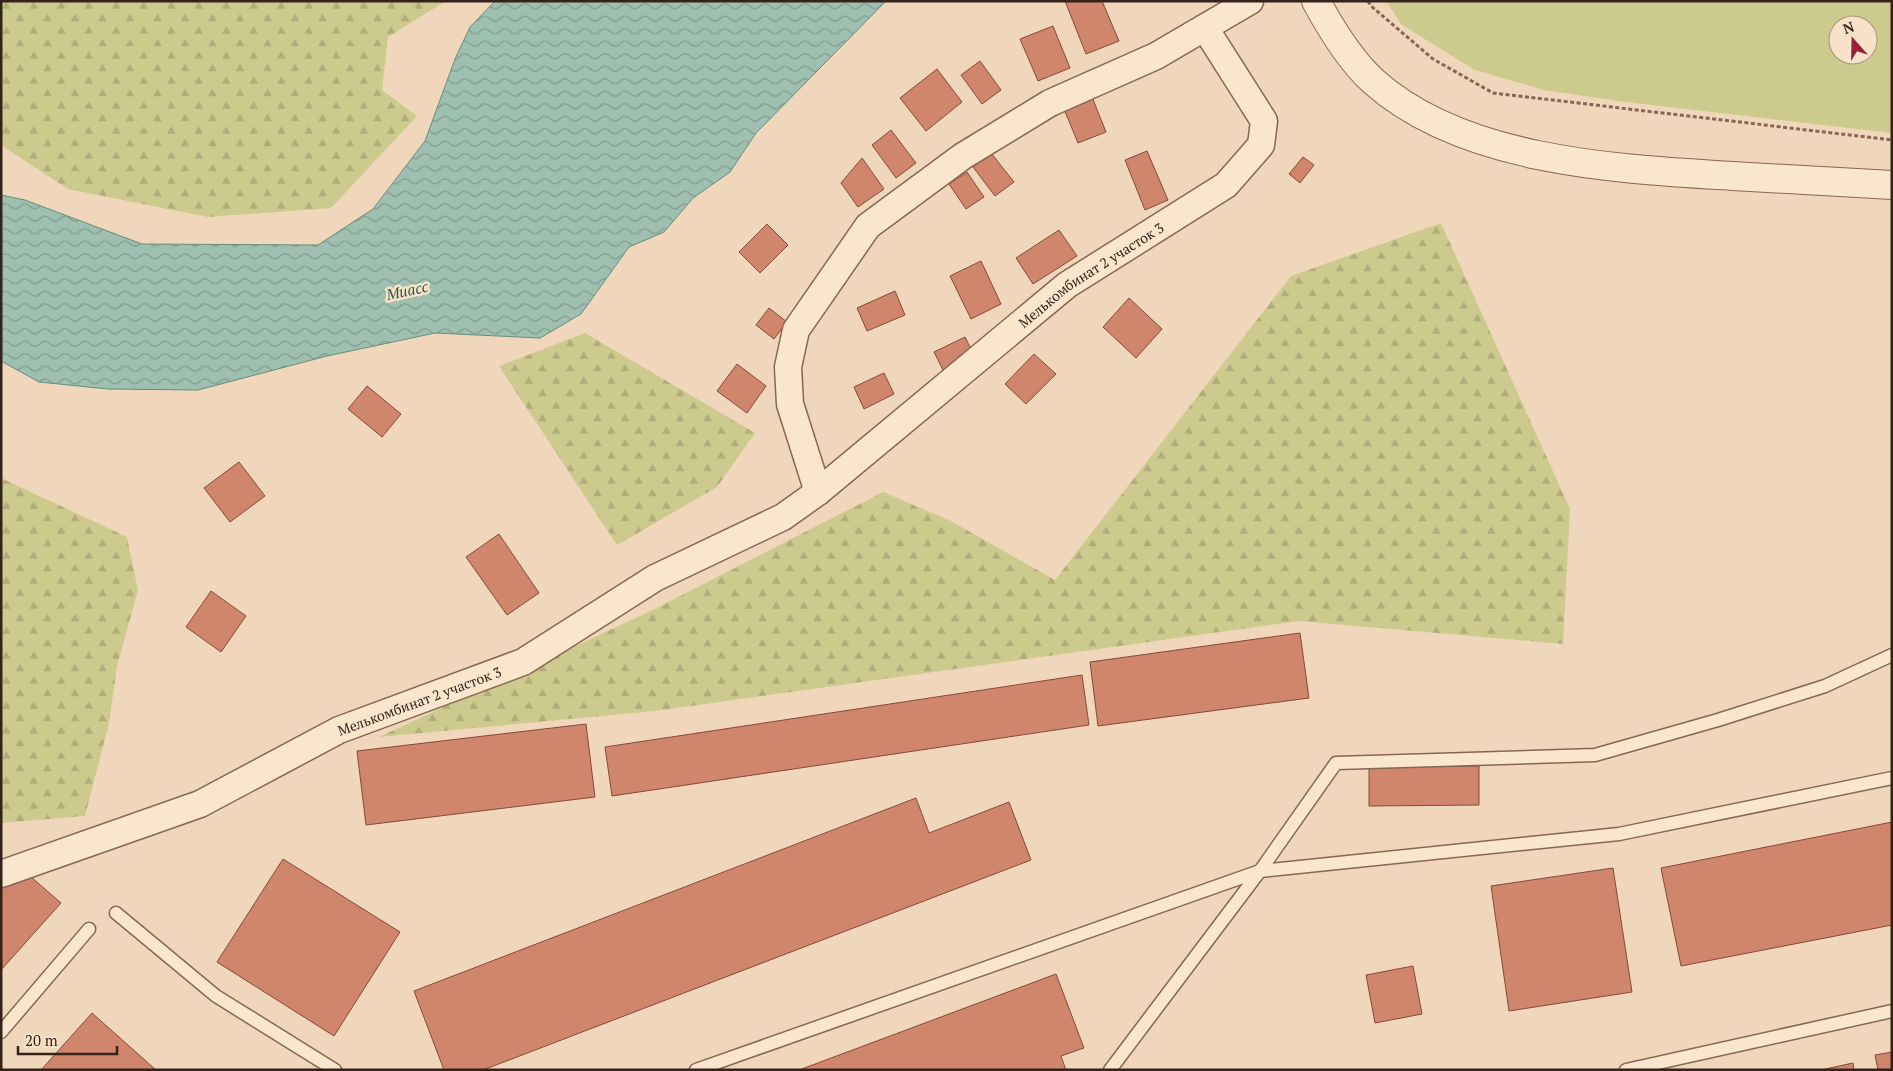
<svg xmlns="http://www.w3.org/2000/svg" width="1893" height="1071" font-family="'PT Serif',serif">
	<style>
		.green { fill: #cdca8e; fill-rule: evenodd }
		.forest { fill: url(#forest-firs) }
		.water { fill: url(#water-waves); stroke: #668d7c }
		.building { fill: #d0856d; stroke: #874938 }
		.lines { fill: none; stroke-linecap: round; stroke-linejoin: round }
		.service-casing { stroke: #876654; stroke-width: 15 }
		.minor-casing { stroke: #876654; stroke-width: 29 }
		.tertiary-casing { stroke: #876654; stroke-width: 30 }
		.path { stroke: #876654; stroke-width: 3; stroke-dasharray: 4 2.5; stroke-linecap: butt }
		.service { stroke: #fae5cd; stroke-width: 12 }
		.minor { stroke: #fae5cd; stroke-width: 26 }
		.tertiary { stroke: #fae5cd; stroke-width: 28 }
		.labels { text-anchor: middle; dominant-baseline: central; stroke-width: 5; stroke-linejoin: round; paint-order: stroke }
		.street-label { font-size: 14px; fill: #35221a; stroke: #f7e2c9 }
		.water-label { font-size: 15px; font-style: italic; fill: #28564a; stroke: #f7e2c9 }
	</style>
	<defs>
		<pattern id="forest-firs" width="22" height="20" patternUnits="userSpaceOnUse" patternTransform="scale(1.25)"><rect width="22" height="20" fill="#cdca8e"/><path d="M5 1l3.5 6h-7zM16 11l3.5 6h-7z" fill="#b1ad7a"/></pattern>
		<pattern id="water-waves" width="16" height="10" patternUnits="userSpaceOnUse" patternTransform="scale(1.25)"><rect width="16" height="10" fill="#9fc0b0"/><path d="M0 5q4-4 8 0t8 0" fill="none" stroke="#829c8e"/></pattern>
	</defs>
	<rect width="100%" height="100%" fill="#f0d6ba"/>
	<path class="green" d="M1386,1H1892V133L1618,101L1544,90L1475,70L1402,25ZM1838,25H1868V55H1838Z"/>
	<path class="forest" d="M1,1H446L388,37L382,90L417,116L331,208L208,217L68,189L1,145Z
		M1441,223L1570,509L1563,644L1299,621L655,711L379,737L653,610L883,492L951,521L1055,580L1291,276Z
		M585,333L755,433L717,487L617,545L499,366Z
		M1,478L127,537L138,590L117,666L109,723L85,816L1,823Z"/>
	<path class="water" d="M495,1H886L756,133L730,172L693,198L664,232L629,247L581,314L540,338L435,333L327,356L198,390L108,389L39,382L1,361V195L25,200L142,244L318,245L373,209L425,141L455,59L470,27Z"/>
	<path class="building" d="M1065,1H1102L1119,41L1086,54Z
		M1053,26L1070,68L1038,81L1020,39Z
		M980,61L1001,90L982,104L961,75Z
		M937,69L962,102L926,131L900,98Z
		M1092,97L1106,132L1078,143L1064,109Z
		M891,130L916,163L896,178L872,145Z
		M1147,151L1168,200L1145,210L1125,160Z
		M991,153L1014,182L995,196L973,167Z
		M1303,157L1314,165L1300,183L1289,174Z
		M862,158L884,189L858,207L841,183Z
		M967,172L984,197L966,209L949,184Z
		M767,224L788,245L760,273L739,252Z
		M1059,230L1077,256L1033,284L1016,258Z
		M981,261L1001,304L971,319L950,276Z
		M895,291L905,315L867,331L857,308Z
		M1129,298L1162,329L1136,358L1103,327Z
		M769,308L787,322L774,339L756,325Z
		M965,337L975,357L944,372L934,352Z
		M1034,354L1056,374L1026,404L1005,384Z
		M737,364L766,386L747,413L717,391Z
		M884,373L894,394L864,409L854,387Z
		M367,386L401,414L382,437L348,409Z
		M239,462L265,496L230,522L204,488Z
		M499,534L539,593L507,615L466,557Z
		M211,591L246,616L221,652L186,627Z
		M1300,633L1309,698L1098,726L1090,662Z
		M1082,675L1089,725L612,796L605,747Z
		M586,724L595,797L366,825L357,751Z
		M1479,766V805L1369,806V767Z
		M916,798L929,833L1009,802L1031,860L483,1070H444L414,991Z
		M1892,822V925L1681,966L1661,868Z
		M283,859L400,932L334,1036L217,962Z
		M16,864L61,903L1,970V881Z
		M1613,868L1632,992L1509,1011L1491,886Z
		M1413,966L1422,1014L1375,1023L1366,975Z
		M1056,974L1084,1048L1061,1056L1066,1070H799Z
		M92,1013L156,1070H41Z
		M1892,1052V1070H1878L1875,1055Z
		M1853,1063L1854,1070H1821Z"/>
	<g class="lines">
		<defs>
			<path id="service" d="M116,913L216,996L335,1070
				M1,1032L89,929
				M696,1070L1260,871L1619,834L1892,778
				M1110,1070L1260,871L1336,763L1595,755L1718,720L1825,686L1892,655
				M1626,1070L1892,1011"/>
			<g id="minor">
				<path d="M818,492L790,404L788,367L796,330L868,226L963,156L1050,103L1156,56L1250,1"/>
				<path id="s1" d="M1,874L200,804L339,730L523,662L655,578L783,517L818,492L1067,285L1226,185L1261,145L1264,121L1205,28"/>
			</g>
			<path id="tertiary" d="M1316,1C1330,27 1351,61 1373,81C1463,162 1618,169 1733,176C1786,179 1839,182 1892,185"/>
		</defs>
		<use href="#service" class="service-casing"/>
		<use href="#minor" class="minor-casing"/>
		<use href="#tertiary" class="tertiary-casing"/>
		<path class="path" d="M1368,1L1371,6L1433,59L1493,93L1892,140"/>
		<use href="#service" class="service"/>
		<use href="#minor" class="minor"/>
		<use href="#tertiary" class="tertiary"/>
	</g>
	<g class="labels">
		<g class="street-label">
			<text stroke="none"><textPath href="#s1" startOffset="1255">Мелькомбинат 2 участок 3</textPath></text>
			<text stroke="none"><textPath href="#s1" startOffset="454">Мелькомбинат 2 участок 3</textPath></text>
		</g>
		<g class="water-label">
			<text transform="translate(407 290) rotate(-12)">Миасс</text>
		</g>
	</g>
	<rect width="1893" height="1071" fill="none" stroke="#35221a" stroke-width="5"/>
	<g transform="translate(1853 40) rotate(340)"><circle r="24" fill="#f7e2c9" stroke="#a99583"/>
	<path d="M0-4L9 19L0 12L-9 19Z" fill="#982137"/>
	<text y="-8" font-size="14" font-weight="bold" text-anchor="middle" fill="#35221a">N</text>
	</g>
	<path d="M18 1046v8h99v-8" fill="none" stroke="#35221a" stroke-width="2.5"/>
	<text x="25" y="1046" font-size="15" fill="#35221a" stroke="#f7e2c9" stroke-width="4" paint-order="stroke">20 m</text>
</svg>
